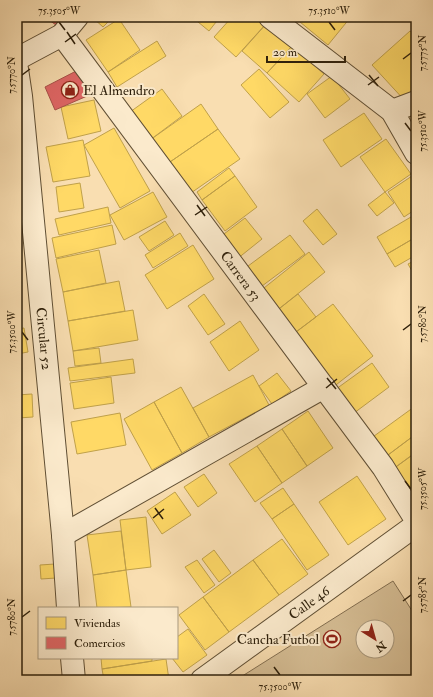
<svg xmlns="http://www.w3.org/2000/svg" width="433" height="697" font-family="'IM FELL Double Pica',serif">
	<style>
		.green { fill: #d6be95; stroke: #826e50; fill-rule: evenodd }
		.homes { fill: #ffd966; stroke: #c0a14a }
		.shops { fill: #e06666; stroke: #aa514a }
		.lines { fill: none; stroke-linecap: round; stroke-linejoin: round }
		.minor-casing { stroke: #604f34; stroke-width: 24 }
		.tertiary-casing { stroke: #604f34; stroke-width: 24 }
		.minor { stroke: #fbeacc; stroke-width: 22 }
		.tertiary { stroke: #fbeacc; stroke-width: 22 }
		.ticks { fill: none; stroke: #2d1f0a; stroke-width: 1.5 }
		.labels { text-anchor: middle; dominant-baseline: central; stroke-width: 4; stroke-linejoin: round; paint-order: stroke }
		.poi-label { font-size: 14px; fill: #2d1f0a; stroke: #fbeacc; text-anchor: start }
		.street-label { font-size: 14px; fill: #2d1f0a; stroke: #fbeacc }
		.neatline { fill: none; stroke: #2d1f0a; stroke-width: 1.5 }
		.ticks-label { font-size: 10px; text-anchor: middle; fill: #2d1f0a }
	</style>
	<rect width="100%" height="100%" fill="#f9deb1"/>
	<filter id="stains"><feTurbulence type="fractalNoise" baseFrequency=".005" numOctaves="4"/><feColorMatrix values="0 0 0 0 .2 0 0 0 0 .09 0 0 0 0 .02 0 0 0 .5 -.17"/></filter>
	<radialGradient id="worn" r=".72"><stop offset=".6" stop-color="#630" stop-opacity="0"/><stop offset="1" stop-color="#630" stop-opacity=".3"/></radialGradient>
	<path class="green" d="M393,581L416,617V680H236ZM363,627H387V651H363Z"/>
	<path class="homes" d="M92,17H113L103,27Z
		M192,17H220L209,31Z
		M232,17H253L264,26L236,57L214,37Z
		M294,17H305L300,22Z
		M305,17H349L350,18L328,45L300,22Z
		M119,19L140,50L108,72L86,40Z
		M267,23L292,46L267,73L242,51Z
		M410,31L416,37V93L406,102L372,65Z
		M157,41L166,56L117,87L108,72Z
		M292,46L324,74L299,102L267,73Z
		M259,69L289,102L270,118L241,85Z
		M332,76L350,99L325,118L307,94Z
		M162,89L182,116L150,140L130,112Z
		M94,100L101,131L68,139L61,107Z
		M201,104L218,129L167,164L150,140Z
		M364,113L382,139L341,167L323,140Z
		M114,128L150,191L120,208L84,145Z
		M218,129L240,159L188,195L167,164Z
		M386,139L411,174L385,192L360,157Z
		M83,140L90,176L53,182L46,147Z
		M229,168L235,176L202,200L197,192Z
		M235,176L257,207L225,231L202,200Z
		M412,176L416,183V209L404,217L388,192Z
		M80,183L84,208L59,212L56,187Z
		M153,192L167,217L124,240L110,215Z
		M385,192L394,203L377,216L368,205Z
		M108,207L111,223L59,235L55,219Z
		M317,209L337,234L323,245L303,221Z
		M416,214V237L387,254L377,237Z
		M245,218L262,239L237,259L220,237Z
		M165,221L174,235L149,251L139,237Z
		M112,225L116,244L56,258L52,238Z
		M180,233L188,246L153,268L145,255Z
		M290,235L305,254L258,289L244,269Z
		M416,237V255L395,267L387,254Z
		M193,245L214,279L167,309L145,275Z
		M99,250L106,283L63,292L56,259Z
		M309,252L325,272L275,312L259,292Z
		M416,260V278L408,264Z
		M119,281L125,311L68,321L63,292Z
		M204,294L225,324L208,335L188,306Z
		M298,294L316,317L292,335L275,312Z
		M333,304L373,356L332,388L292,335Z
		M133,310L138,340L73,351L68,321Z
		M240,321L259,350L229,371L210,342Z
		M24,328L28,352L17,354V329Z
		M99,348L101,363L75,366L73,351Z
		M133,359L135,373L70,381L68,368Z
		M372,363L389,387L350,416L332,392Z
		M277,373L291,391L272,404L259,386Z
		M253,375L269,405L209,437L193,408Z
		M111,377L114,403L74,409L70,383Z
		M181,387L209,437L182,453L154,402Z
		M32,394L33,417L18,418L17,395Z
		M154,402L182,453L152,470L124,419Z
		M414,407L416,409V434L384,458L370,439Z
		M308,411L333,448L307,466L282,429Z
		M120,413L126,445L77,454L71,422Z
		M282,429L307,466L282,483L257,446Z
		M416,434V452L393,469L384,458Z
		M257,446L282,483L255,502L229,464Z
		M414,454L416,456V501L393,469Z
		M204,474L217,493L198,507L184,487Z
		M357,476L386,519L348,545L319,502Z
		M283,488L294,504L272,519L260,503Z
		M175,492L191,515L162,534L147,511Z
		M294,504L329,555L307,570L272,519Z
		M146,517L151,567L126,570L120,520Z
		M121,531L126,570L93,575L87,535Z
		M282,539L308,574L279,595L253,560Z
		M214,550L231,573L219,582L202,559Z
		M197,560L215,585L204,593L185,567Z
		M253,560L279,595L229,632L203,597Z
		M55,564L56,578L41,579L40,565Z
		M126,570L131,607L97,608L93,575Z
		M203,597L229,632L205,650L179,615Z
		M188,629L207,655L183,672L172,658H177V637Z
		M101,658H152V661L102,669Z
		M166,659L169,680H104L102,669Z"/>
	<path class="shops" d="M45,17H62L56,25Z
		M82,68L94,93L55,110L45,87Z"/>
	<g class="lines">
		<defs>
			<g id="minor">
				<path d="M270,17L392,111L416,153"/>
				<path id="s1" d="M62,35L383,467L416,520"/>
				<path d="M17,59L62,35L77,17"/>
				<path d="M392,111L416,102"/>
				<path d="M63,535L324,387"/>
				<path id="s2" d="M202,680L416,525"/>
			</g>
			<g id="tertiary">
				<path id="s3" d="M17,69L21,96L63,535L68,608"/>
				<path d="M72,658L74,680"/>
			</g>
		</defs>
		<use href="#minor" class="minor-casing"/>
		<use href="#tertiary" class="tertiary-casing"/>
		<use href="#minor" class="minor"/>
		<use href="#tertiary" class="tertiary"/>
	</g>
	<path class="ticks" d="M59,22L65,30M329,22L335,30M67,32L75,44M65,42L76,34M403,59L411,53M22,75L30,69M369,75L378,86M368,85L379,77M405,123L411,131M197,205L205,216M195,215L207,207M403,330L411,324M22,332L28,340M327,378L336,389M326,388L337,379M405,481L411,489M155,508L163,519M153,518L164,509M403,601L411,595M22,617L30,611M274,667L280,675"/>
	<defs>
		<symbol id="shop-ring" viewBox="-11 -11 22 22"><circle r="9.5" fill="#fbeacc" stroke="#8f2418" stroke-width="1.5"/><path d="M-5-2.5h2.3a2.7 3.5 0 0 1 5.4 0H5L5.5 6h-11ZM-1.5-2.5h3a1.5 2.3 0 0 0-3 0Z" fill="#8f2418"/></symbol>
		<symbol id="stadium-ring" viewBox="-11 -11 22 22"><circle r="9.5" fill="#fbeacc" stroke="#8f2418" stroke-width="1.5"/><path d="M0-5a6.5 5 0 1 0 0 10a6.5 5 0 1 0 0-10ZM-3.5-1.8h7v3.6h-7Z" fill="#8f2418"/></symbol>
	</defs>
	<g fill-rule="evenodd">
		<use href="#shop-ring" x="60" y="80" width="20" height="20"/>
		<use href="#stadium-ring" x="322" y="629" width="20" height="20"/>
	</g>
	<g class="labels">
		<g class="poi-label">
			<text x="83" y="90">El Almendro</text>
			<text x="319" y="639" text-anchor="end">Cancha Futbol</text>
		</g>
		<g class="street-label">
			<text stroke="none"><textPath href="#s1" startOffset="300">Carrera 53</textPath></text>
			<text stroke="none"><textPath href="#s3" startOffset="271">Circular 52</textPath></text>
			<text stroke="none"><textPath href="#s2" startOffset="132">Calle 46</textPath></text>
		</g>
	</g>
	<rect width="433" height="697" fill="none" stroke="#f9deb1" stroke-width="44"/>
	<rect x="38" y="607" width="140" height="52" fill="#fbeacc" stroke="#a9997e"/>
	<rect x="46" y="617" width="20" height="12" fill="#ffd966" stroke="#a9997e"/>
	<text x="74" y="627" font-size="12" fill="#2d1f0a">Viviendas</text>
	<rect x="46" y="637" width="20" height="12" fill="#e06666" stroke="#a9997e"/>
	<text x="74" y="647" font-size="12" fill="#2d1f0a">Comercios</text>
	<g transform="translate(375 639) rotate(143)"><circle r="19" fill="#fbeacc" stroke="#a9997e"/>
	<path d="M0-3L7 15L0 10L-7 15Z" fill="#8f2418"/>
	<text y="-6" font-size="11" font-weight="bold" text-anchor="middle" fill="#2d1f0a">N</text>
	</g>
	<path d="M267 56v6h78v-6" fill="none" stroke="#2d1f0a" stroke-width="2"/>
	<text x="273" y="56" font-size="12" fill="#2d1f0a" stroke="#fbeacc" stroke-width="3" paint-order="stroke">20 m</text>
	<rect x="22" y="22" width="389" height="653" class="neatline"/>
	<g class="ticks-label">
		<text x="59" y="14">75.3505°W</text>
		<text x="329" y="14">75.3510°W</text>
		<text transform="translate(422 53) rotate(-90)" y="4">7.5775°N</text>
		<text transform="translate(11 75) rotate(-90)" y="4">7.5770°N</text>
		<text transform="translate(422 131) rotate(-90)" y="4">75.3510°W</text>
		<text transform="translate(422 324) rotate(-90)" y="4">7.5780°N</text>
		<text transform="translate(11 332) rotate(-90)" y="4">75.3500°W</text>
		<text transform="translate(422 489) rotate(-90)" y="4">75.3505°W</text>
		<text transform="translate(422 595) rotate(-90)" y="4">7.5785°N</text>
		<text transform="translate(11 617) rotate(-90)" y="4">7.5780°N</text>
		<text x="280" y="690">75.3500°W</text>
	</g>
	<rect width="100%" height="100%" filter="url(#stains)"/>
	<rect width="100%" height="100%" fill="url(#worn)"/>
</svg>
